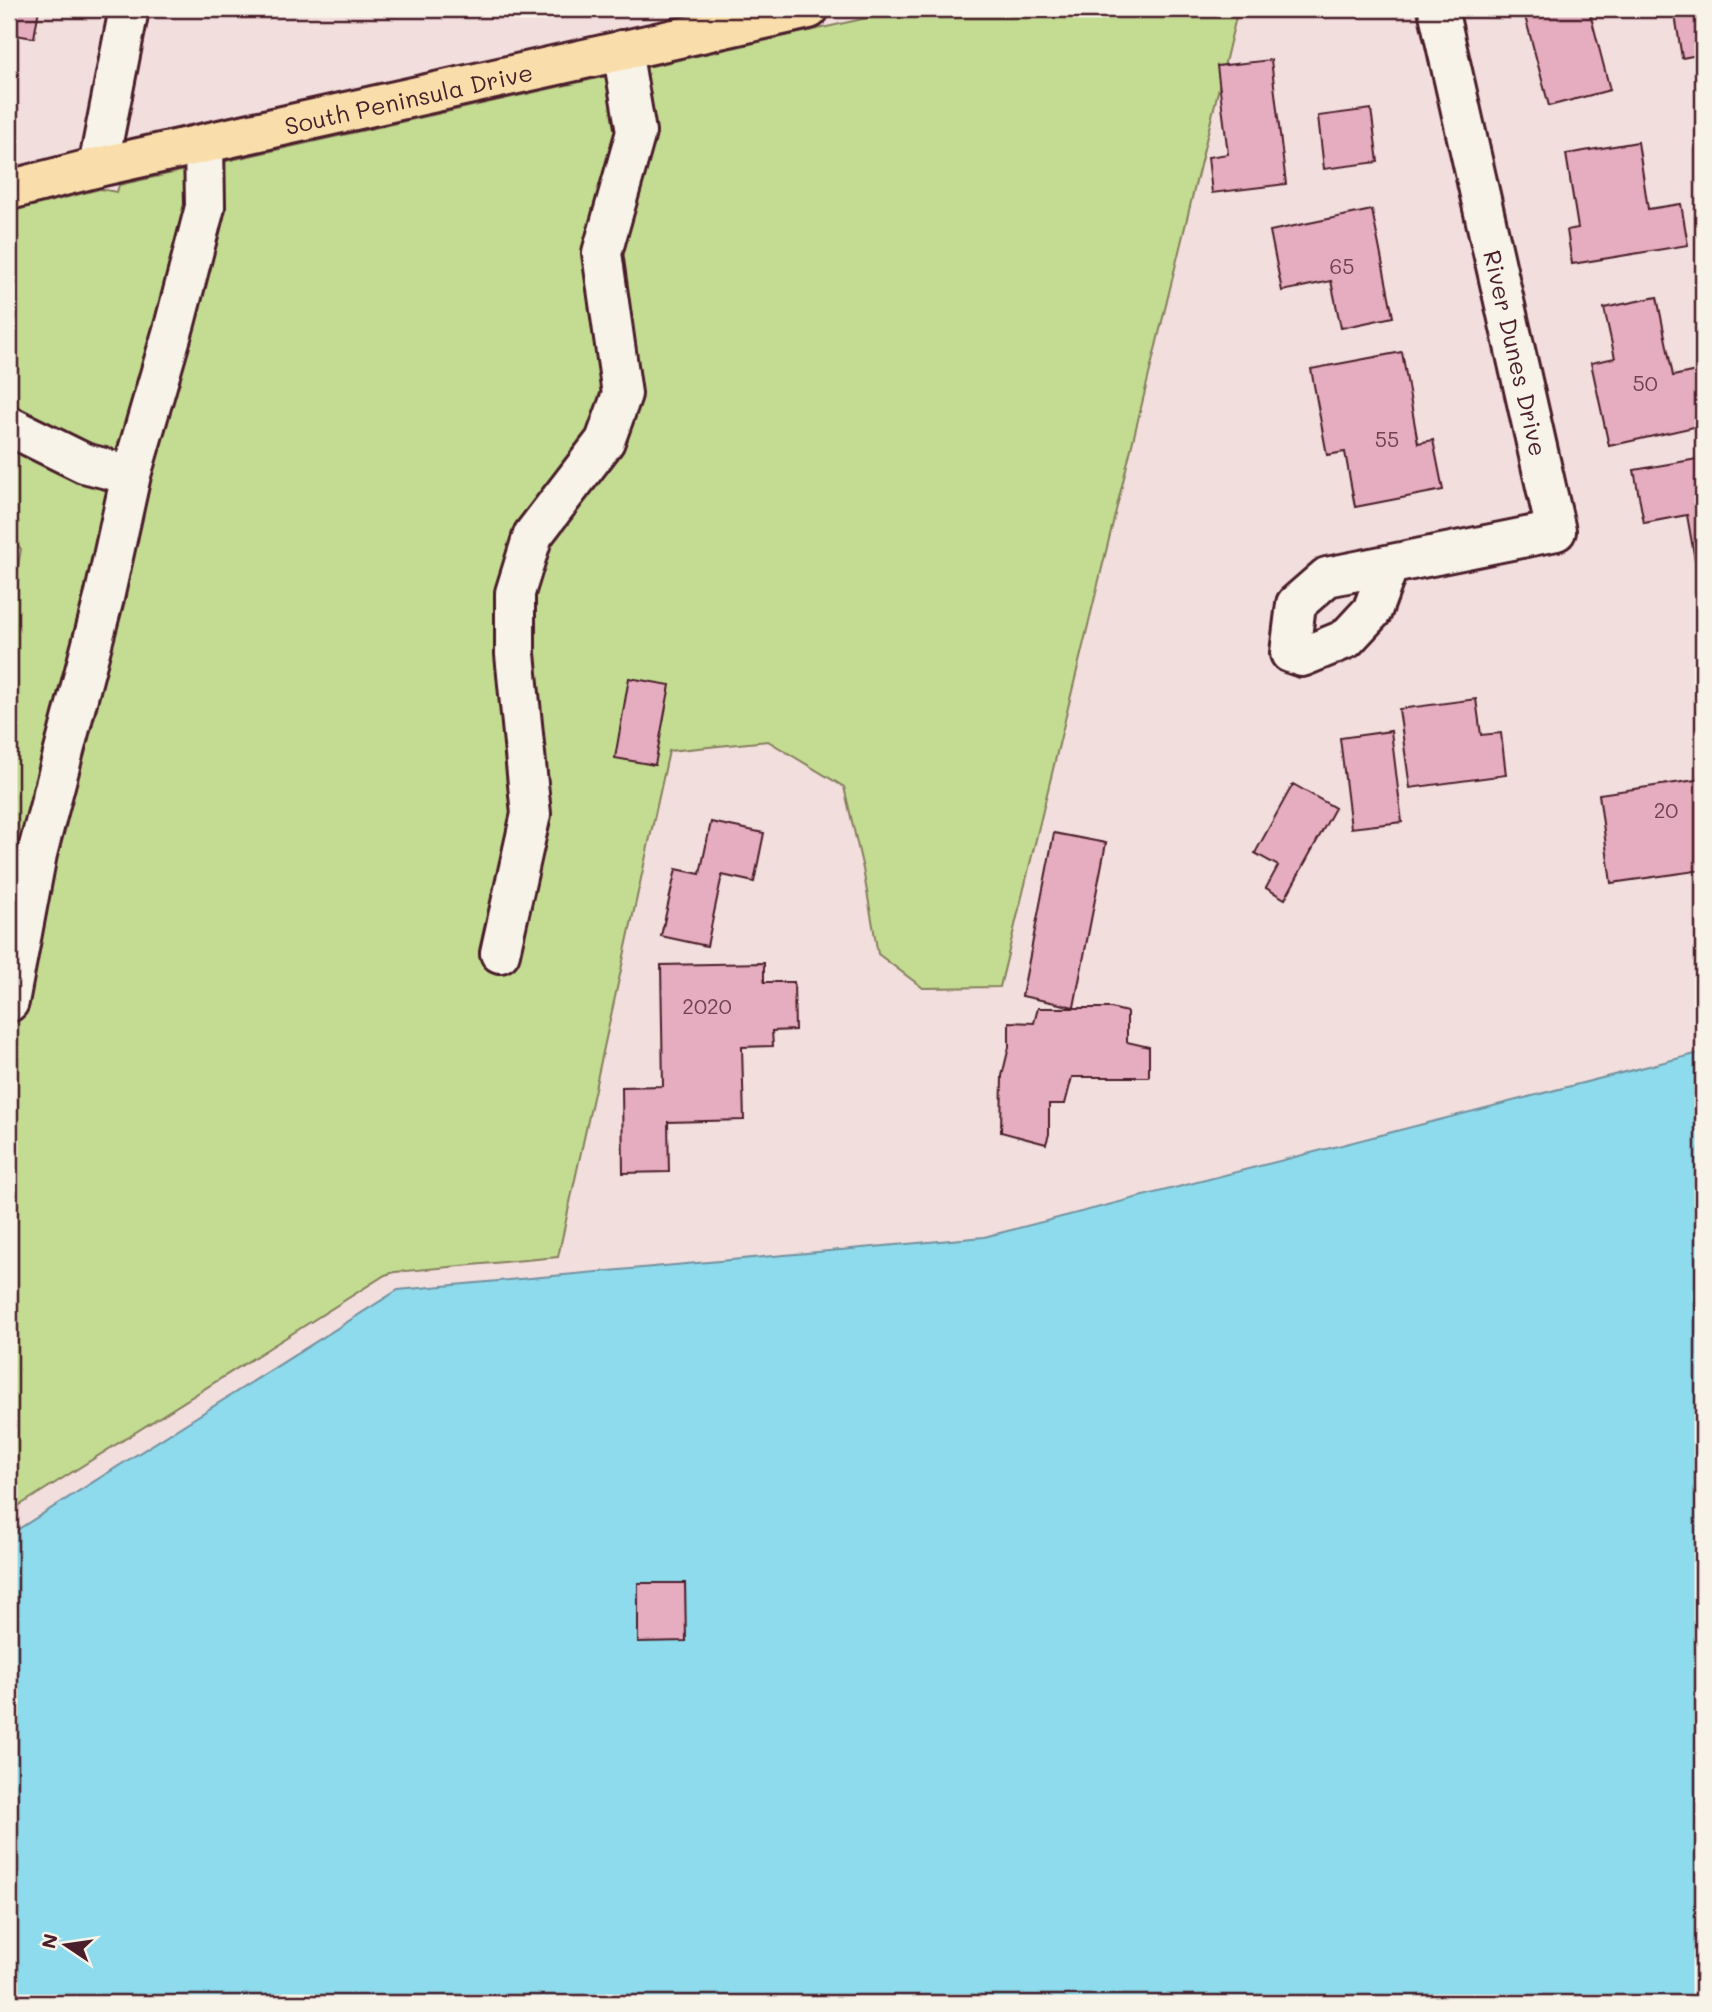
<svg xmlns="http://www.w3.org/2000/svg" width="1712" height="2012" font-family="Mali,sans-serif">
	<style>
		.green { fill: #c3dc92; stroke: #867e5e; stroke-width: 2 }
		.water { fill: #8ddbec; stroke: #72909f; stroke-width: 2 }
		.building { fill: #e5adbf; stroke: #4a1f2b; stroke-width: 2 }
		.lines { fill: none; stroke-linecap: round; stroke-linejoin: round }
		.minor-casing { stroke: #4a1f2b; stroke-width: 44 }
		.major-casing { stroke: #4a1f2b; stroke-width: 44 }
		.minor { stroke: #f7f3e8; stroke-width: 38 }
		.major { stroke: #f9deab; stroke-width: 38 }
		.labels { text-anchor: middle; dominant-baseline: central; stroke-width: 7; stroke-linejoin: round; paint-order: stroke }
		.number-label { font-size: 21px; fill: #714250 }
		.street-label { font-size: 24px; fill: #4a1f2b; stroke: #f7f3e8 }
	</style>
	<rect width="100%" height="100%" fill="#f2dedc"/>
	<filter id="ink" filterUnits="userSpaceOnUse"><feTurbulence type="fractalNoise" baseFrequency=".0143" numOctaves="2"/><feDisplacementMap in="SourceGraphic" scale="14" xChannelSelector="R" yChannelSelector="G"/><feConvolveMatrix kernelMatrix="1 2 1 2 8 2 1 2 1" color-interpolation-filters="sRGB"/></filter>
	<g filter="url(#ink)">
		<path class="green" d="M907,9L924,13L925,9H1238L1000,987L923,988L878,954L863,869L844,787L768,741L669,751L558,1257L395,1272L385,1275L9,1512V617L21,549L9,535V212L100,189L117,192L119,185Z"/>
		<path class="water" d="M1703,1052V2003H9V1535L398,1290L984,1237Z"/>
		<path class="building" d="M9,9H39L34,38L9,34Z
			M1523,9H1589L1610,90L1549,106Z
			M1674,9H1703V54L1682,58Z
			M1271,60L1286,184L1212,193L1208,157L1228,154L1217,66Z
			M1371,109L1378,162L1324,169L1318,116Z
			M1638,142L1648,209L1681,204L1688,245L1572,264L1567,230L1578,228L1566,154Z
			M1372,210L1393,317L1341,328L1331,281L1282,291L1270,231Z
			M1657,297L1673,376L1701,370L1703,379V425L1609,446L1591,363L1615,358L1604,308Z
			M1402,352L1418,443L1433,440L1443,490L1355,507L1345,452L1327,455L1311,369Z
			M1703,458V576L1698,577L1687,515L1644,523L1634,470Z
			M629,678L670,685L655,765L615,758Z
			M1476,699L1481,735L1501,733L1506,775L1410,788L1399,709Z
			M1391,731L1402,822L1351,828L1340,738Z
			M1703,779V870L1611,883L1599,794Z
			M1293,784L1335,808L1285,899L1266,888L1278,866L1255,853Z
			M711,822L764,833L754,882L722,875L707,946L661,936L676,869L700,874Z
			M1054,833L1106,843L1074,1007L1022,996Z
			M764,963V982H794L795,1030L772,1031L773,1046L742,1047L744,1120L668,1122L669,1172L623,1173L622,1087L663,1086L661,965Z
			M1038,1008H1111L1127,1012V1042L1149,1047V1077H1072L1065,1104H1049V1134L1046,1144L1001,1132L1002,1076L1009,1047V1022L1034,1023Z
			M638,1583H685L686,1641L638,1642Z"/>
		<g class="lines">
			<defs>
				<path id="minor" d="M98,167L129,9
					M9,426L84,463L131,475
					M1389,565L1372,611L1346,639L1302,657L1290,653L1296,604L1327,577L1556,531L1438,9
					M500,953L531,814L515,654V593L533,535L605,441L622,394L602,253L636,132L622,50
					M9,1002L37,854L104,598L131,475L175,323L205,207L204,144"/>
				<g id="major">
					<path id="s1" d="M9,190L98,167L809,9"/>
				</g>
			</defs>
			<use href="#minor" class="minor-casing"/>
			<use href="#major" class="major-casing"/>
			<use href="#minor" class="minor"/>
			<use href="#major" class="major"/>
		</g>
	</g>
	<g class="labels">
		<g class="number-label">
			<text x="1342" y="265">65</text>
			<text x="1645" y="382">50</text>
			<text x="1387" y="438">55</text>
			<text x="1666" y="809">20</text>
			<text x="707" y="1005">2020</text>
		</g>
		<g class="street-label">
			<text stroke="none"><textPath href="#s1" startOffset="410">South Peninsula Drive</textPath></text>
			<text transform="translate(1516 353) rotate(77)">River Dunes Drive</text>
		</g>
	</g>
	<rect width="1712" height="2012" fill="none" stroke="#f7f3e8" stroke-width="35"/>
	<rect x="18" y="18" width="1677" height="1977" fill="none" stroke="#4a1f2b" stroke-width="2.5" filter="url(#ink)"/>
	<g transform="translate(66 1945) rotate(283)" stroke="#f7f3e8" stroke-width="5" paint-order="stroke">
	<path d="M0-5L12 26L0 18L-12 26Z" fill="#4a1f2b"/>
	<text y="-10" font-size="19" font-weight="bold" text-anchor="middle" fill="#4a1f2b">N</text>
	</g>
</svg>
